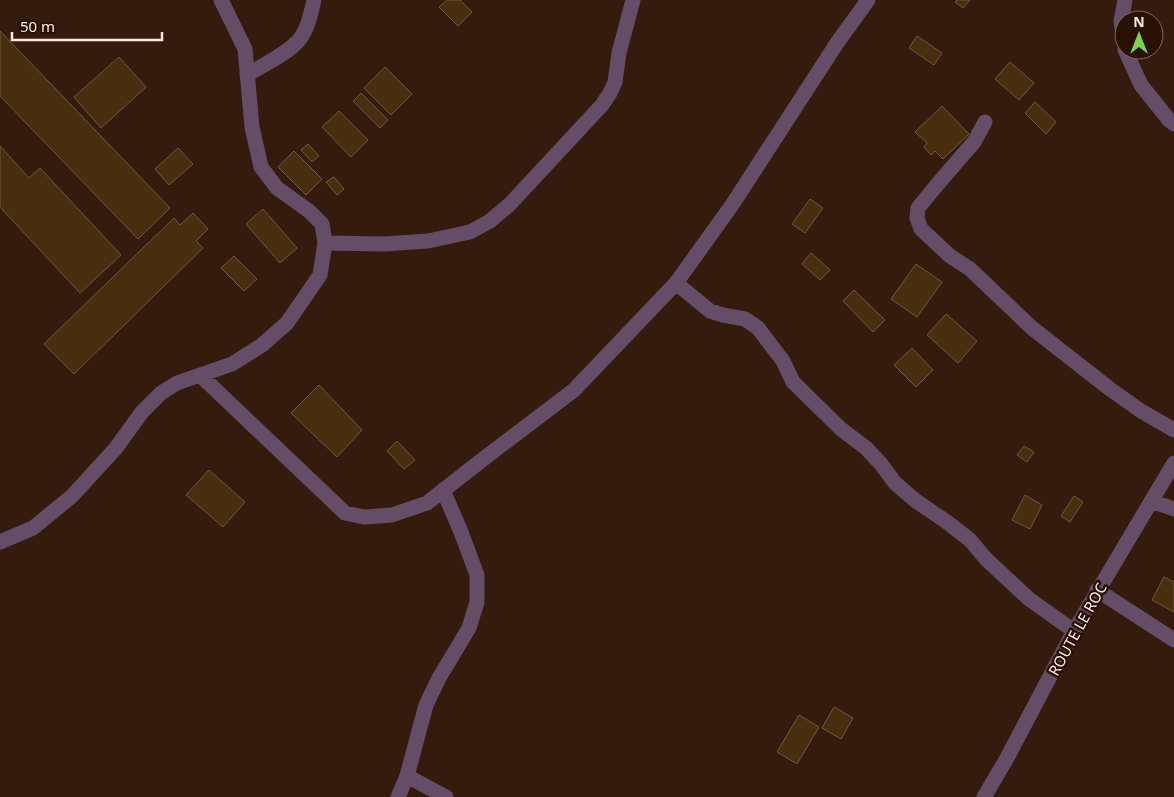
<svg xmlns="http://www.w3.org/2000/svg" width="1174" height="797" font-family="'Noto Sans',sans-serif">
	<style>
		.building { fill: #482d0f; stroke: #705942 }
		.lines { fill: none; stroke-linecap: round; stroke-linejoin: round }
		.street { stroke: #654c67; stroke-width: 15 }
		.labels { text-anchor: middle; dominant-baseline: central; stroke-width: 5; stroke-linejoin: round; paint-order: stroke }
		.street-label { font-size: 15px; fill: #fdebe2; stroke: #2a1105 }
	</style>
	<rect width="100%" height="100%" fill="#341b0e"/>
	<path class="building" d="M447,0H460L472,12L458,26L439,7Z
		M957,0H970L963,8L955,2Z
		M0,31L170,208L138,239L0,96Z
		M917,36L942,53L934,65L909,48Z
		M119,57L146,87L101,128L74,97Z
		M1010,62L1034,83L1019,100L995,79Z
		M385,67L412,94L391,115L364,88Z
		M361,93L388,120L380,128L353,101Z
		M1035,102L1056,122L1046,134L1025,113Z
		M942,106L969,134L943,159L935,151L931,155L924,147L927,143L915,132Z
		M339,111L368,140L351,157L322,127Z
		M308,144L319,156L312,162L301,150Z
		M0,146L29,178L40,168L121,255L80,293L0,207Z
		M178,148L193,164L169,185L155,169Z
		M294,151L322,179L306,195L278,167Z
		M334,177L344,189L337,195L326,182Z
		M810,199L823,208L805,233L792,224Z
		M263,209L297,248L280,263L246,224Z
		M193,213L208,229L196,241L203,248L74,374L44,344L174,218L180,225Z
		M811,253L830,270L820,280L802,264Z
		M234,256L257,279L244,291L221,268Z
		M916,264L942,282L917,317L891,299Z
		M854,290L885,320L873,332L843,301Z
		M946,314L977,341L958,363L927,335Z
		M912,348L933,370L916,387L894,365Z
		M319,385L362,430L337,457L291,413Z
		M397,441L415,460L404,469L387,451Z
		M1024,446L1034,452L1027,462L1017,455Z
		M209,470L245,502L223,527L186,495Z
		M1025,495L1042,505L1030,529L1012,520Z
		M1074,496L1083,502L1070,522L1061,516Z
		M1164,577L1174,582V612L1152,600Z
		M834,707L853,718L841,739L822,728Z
		M799,715L819,727L797,764L777,752Z"/>
	<g class="lines">
		<path class="street" d="M1124,41L1121,21L1125,0
			M1125,50L1141,85L1169,120L1174,124
			M247,75C263,65 287,54 299,40C308,29 311,13 314,0
			M985,122L974,142L936,186L918,208L917,218L921,229L950,256L970,269L1032,328L1110,389L1141,411L1174,430
			M325,243L384,244L428,241L470,232L490,221L510,204L602,105L610,93L615,82L619,53L633,0
			M676,283L710,311L723,315L745,319L758,328L783,361L793,382L841,429L866,448L881,464L895,483L916,501L947,522L970,540L986,559L1029,599L1074,631
			M200,375L345,513L364,517L392,515L427,503L482,460L574,390L676,283L732,205L837,43L868,0
			M1151,501L1174,509
			M0,542L33,528L72,496L116,448L142,412L161,393L177,383L232,364L262,345L287,323L320,275L325,243L322,224L309,211L277,188L261,167L252,127L245,49L221,0
			M1097,590L1174,640
			M407,776L446,797
			M398,797L407,776L426,705L439,678L469,628L477,602V575L461,532L443,490
			M984,797L1007,758L1074,631L1174,463"/>
	</g>
	<g class="labels">
		<g class="street-label">
			<text transform="translate(1077 629) rotate(-61)">ROUTE LE ROC</text>
		</g>
	</g>
	<g transform="translate(1139 35)"><circle r="24" fill="#2a1105" stroke="#7e685d"/>
	<path d="M0-4L9 19L0 12L-9 19Z" fill="#7bd155"/>
	<text y="-8" font-size="14" font-weight="bold" text-anchor="middle" fill="#fdebe2">N</text>
	</g>
	<path d="M12 32v8h150v-8" fill="none" stroke="#fdebe2" stroke-width="2.5"/>
	<text x="20" y="32" font-size="15" fill="#fdebe2" stroke="#2a1105" stroke-width="4" paint-order="stroke">50 m</text>
</svg>
